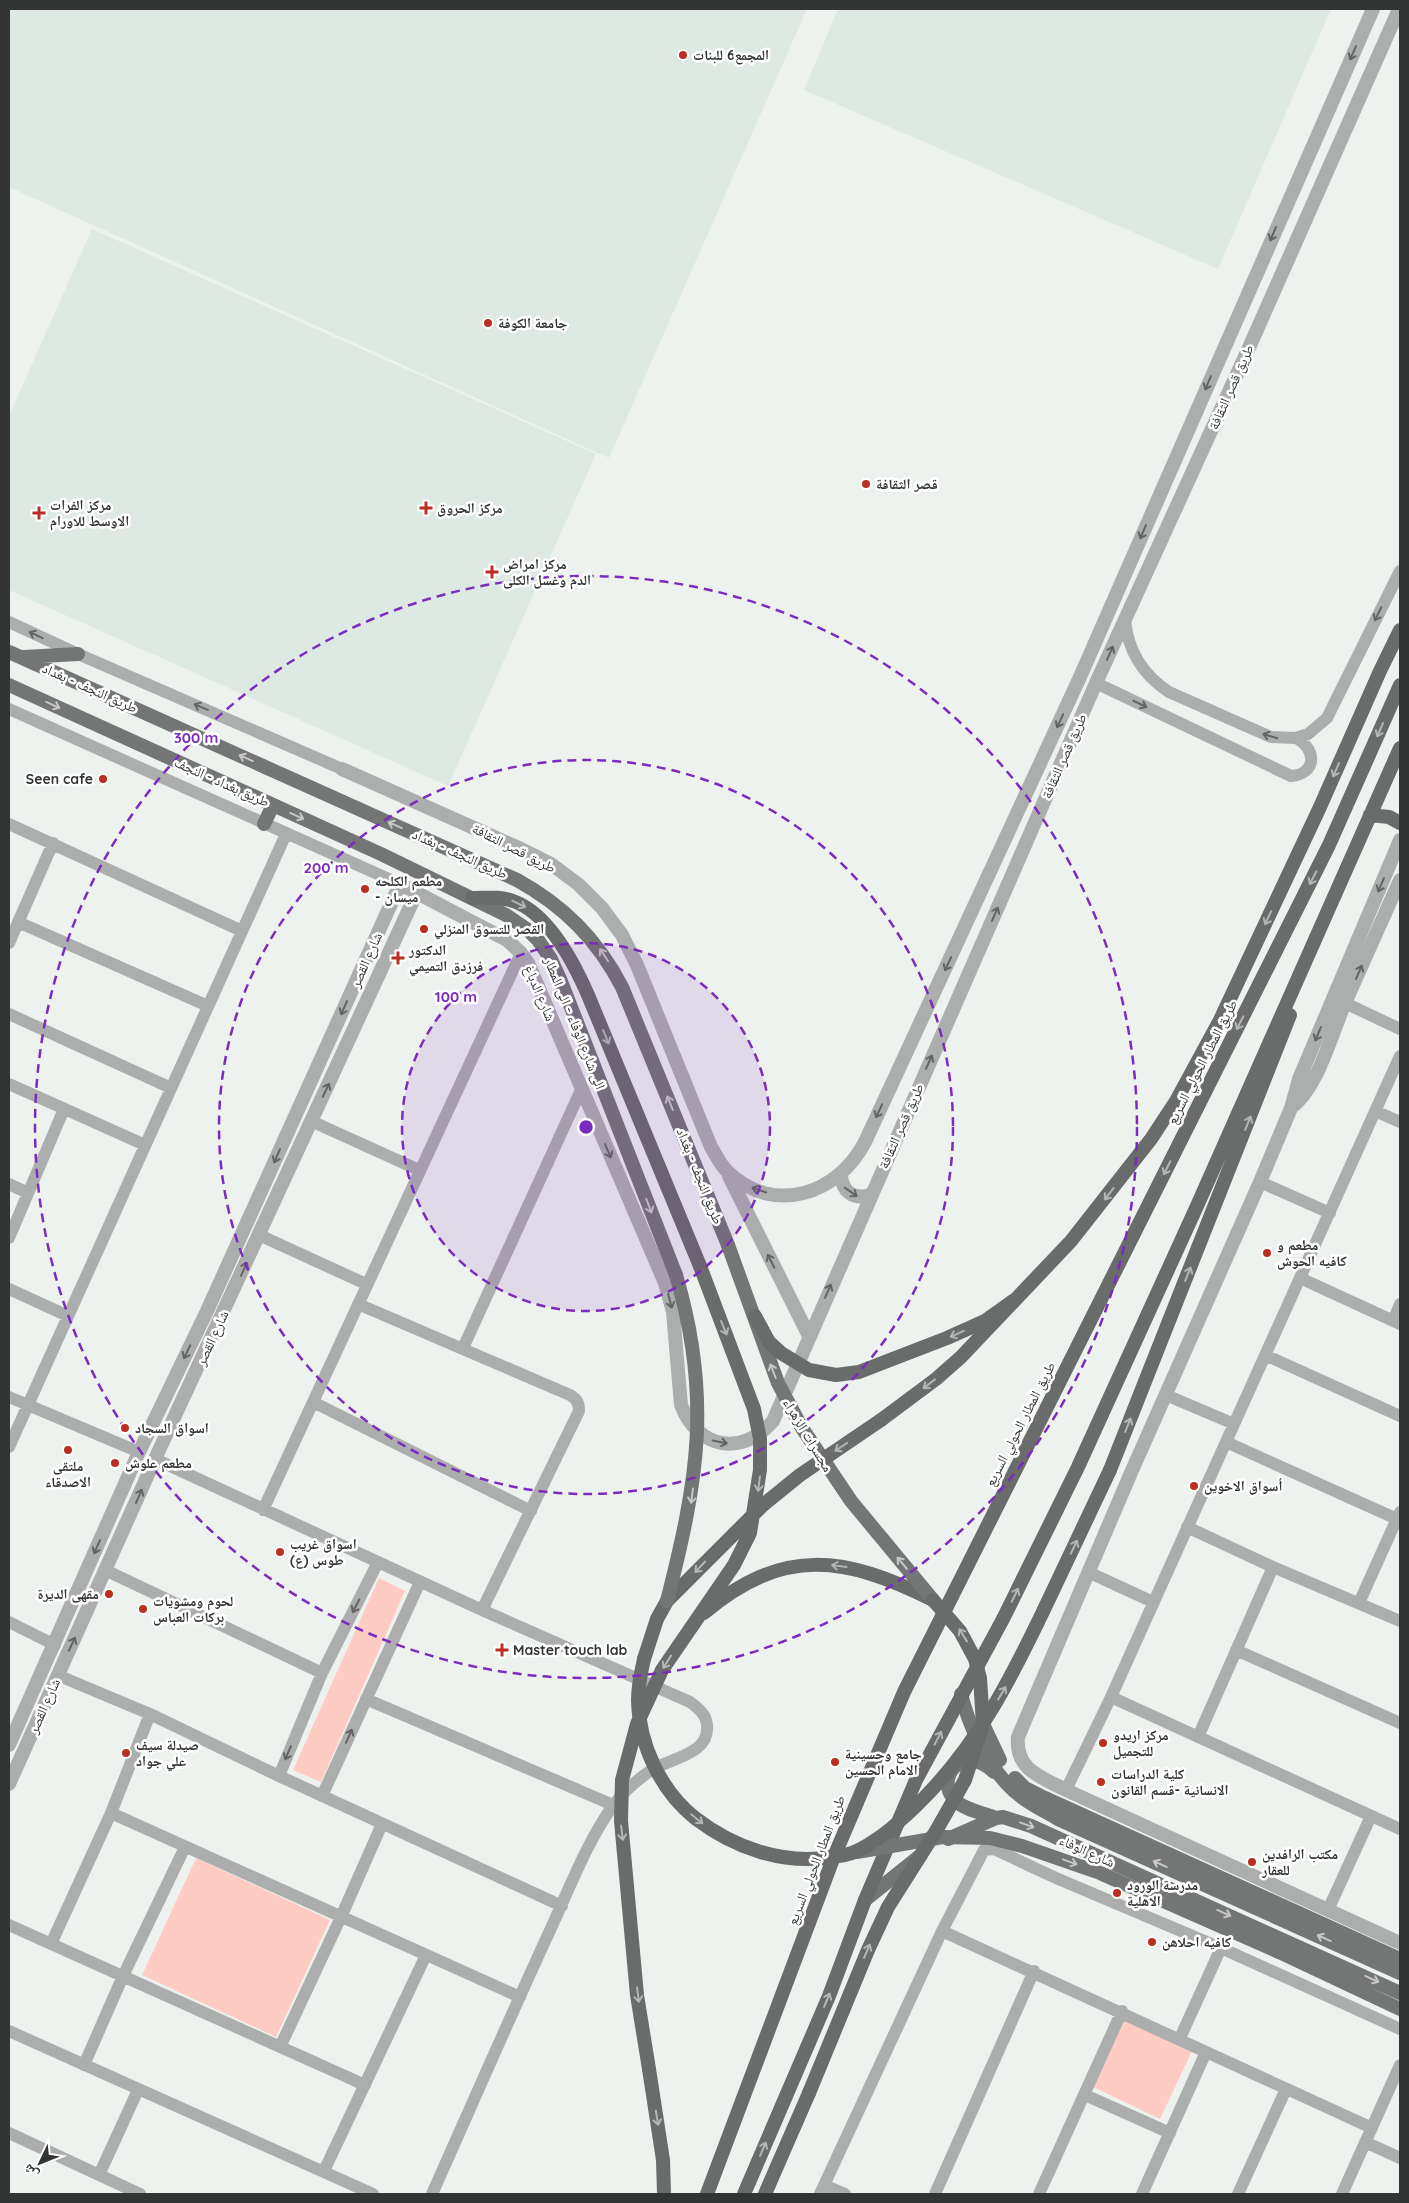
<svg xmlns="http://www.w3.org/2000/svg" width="1409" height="2203" font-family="Quicksand,'Noto Naskh Arabic',sans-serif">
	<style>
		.built { fill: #dde9e2 }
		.green { fill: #ffccc3 }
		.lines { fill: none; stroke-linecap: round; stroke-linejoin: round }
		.minor { stroke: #acaead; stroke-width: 12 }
		.tertiary { stroke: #acaead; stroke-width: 14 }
		.primary { stroke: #737674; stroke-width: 14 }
		.trunk { stroke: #696c6a; stroke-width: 14 }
		.primary-bridge { stroke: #737674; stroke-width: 14 }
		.trunk-bridge { stroke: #696c6a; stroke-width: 14 }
		.oneway { stroke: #636564 }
		.oneway2 { stroke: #c7c8c7 }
		.oneway3 { stroke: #b4b6b4 }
		.ring { fill: none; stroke: #7b2cbf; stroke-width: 2.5; stroke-dasharray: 9 6 }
		.poi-dot { fill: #bb2e21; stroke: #fff; stroke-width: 2 }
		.labels { text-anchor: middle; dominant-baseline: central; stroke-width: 5; stroke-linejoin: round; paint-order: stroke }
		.poi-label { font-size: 14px; font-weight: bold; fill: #333534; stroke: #fff; text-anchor: start }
		.street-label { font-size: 14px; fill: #333534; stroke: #fff }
		.centre { fill: #7b2cbf; stroke: #fff; stroke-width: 2.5 }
		.ring-label { font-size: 15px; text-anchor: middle; font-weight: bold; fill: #7b2cbf; stroke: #fff; stroke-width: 5; stroke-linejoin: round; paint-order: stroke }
	</style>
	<rect width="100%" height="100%" fill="#eef2ef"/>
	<path class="built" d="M9,9H807L609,458L9,187Z
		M838,9H1331L1218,269L804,90Z
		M92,229L596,454L448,786L9,590V416Z"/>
	<path class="green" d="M379,1578L405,1591L321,1782L293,1770Z
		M196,1858L330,1920L276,2037L142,1975Z
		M1123,2018L1192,2051L1160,2119L1091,2086Z"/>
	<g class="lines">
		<path class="minor" d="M1125,620C1128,651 1143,675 1169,692L1271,737L1296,738L1308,734L1327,718L1400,571
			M9,622L78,654L342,769
			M1096,683L1291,776C1317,774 1317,749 1296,738
			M9,709L400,884
			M9,824L242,931
			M18,922L208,1006
			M9,943L53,843
			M1345,1003L1400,1029
			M9,1014L171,1088
			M9,1084L145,1145
			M1375,1111L1400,1122
			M311,1121L419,1170
			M1260,1182L1330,1213
			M9,1184L28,1193
			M259,1235L366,1284
			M9,1238L64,1109
			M1300,1278L1400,1324
			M9,1289L68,1316
			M358,1304L570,1395C577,1399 579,1403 579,1411L482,1610
			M1393,1321L1400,1304
			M463,1348L581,1090
			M1265,1355L1400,1416
			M1166,1395L1234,1424
			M9,1397L139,1452
			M313,1402L531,1511
			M1226,1442L1397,1519
			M9,1447L286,834
			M155,1459L482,1610L690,1702C698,1708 706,1714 707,1725C710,1754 672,1758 653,1769C638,1779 623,1792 612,1807C585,1845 566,1897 546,1939C507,2024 470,2109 432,2194
			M263,1510L521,953
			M1187,1527L1273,1567L1400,1621
			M105,1570L322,1673
			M1088,1572L1153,1602
			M1359,1603L1400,1512
			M9,1622L55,1645
			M1236,1650L1400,1723
			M57,1675L150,1714L279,1776L562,1906
			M1111,1697L1400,1829
			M366,1699L613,1805
			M1198,1737L1273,1567
			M279,1776L322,1673L378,1562
			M1066,1790L1111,1697L1400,1056
			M322,1796L420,1582
			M111,1813L520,1997
			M1328,1910L1371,1816
			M9,1925L365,2085
			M942,1931L1372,2128
			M51,1944L111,1813L150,1714
			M9,2031L373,2194
			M1180,2038L1221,1948
			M280,2047L341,1917L382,1824
			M84,2065L123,1976L185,1847
			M1085,2095L1170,2133
			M9,2133L140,2194
			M1365,2142L1400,2158
			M324,2171L426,1955
			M99,2175L138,2090
			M824,2185L845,2194
			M820,2194L942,1931L984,1850L994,1849L1056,1878L1221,1948L1400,2029
			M935,2194L1034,1971
			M1039,2194L1122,2011
			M1142,2194L1206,2052
			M1238,2194L1286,2089
			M1342,2194L1400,2065"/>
		<path class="tertiary" d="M342,769L521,849L551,864L578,884L602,908L622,935L637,965L711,1147C716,1155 721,1166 728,1172C774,1216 838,1194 865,1142L1080,677L1373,9
			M1400,840L1299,1079L1291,1108L1260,1182L1130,1475L1018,1737C1015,1770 1041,1777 1066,1790L1400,1943
			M1291,1108C1318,1088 1331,1035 1345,1003C1363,962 1382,921 1400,880
			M841,1175C842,1192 854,1200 870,1195
			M729,1176L809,1336
			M9,1745L139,1452L207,1311L400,884L507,940L521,953L528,963L665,1283L673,1312L681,1405C698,1449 742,1457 773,1421L1096,683L1248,350L1399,9
			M9,1784L155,1459L417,892"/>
		<path class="primary" d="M9,652L517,880C564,906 597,939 622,987L728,1245
			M24,657L78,654
			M9,685L381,854L506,915L528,930L538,940L551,959L560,979L676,1275
			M264,824L273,805
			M961,1694C969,1726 985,1760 1007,1784C1020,1799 1041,1809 1058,1819L1400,1973
			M983,1724L1000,1760
			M994,1772C962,1741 933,1780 956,1801C965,1810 984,1813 996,1818
			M1015,1778L1025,1788L1041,1796L1400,1959
			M948,1839L996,1818L1003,1817L1031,1826L1400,1993
			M865,1900L921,1855
			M1279,1952L1400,2009"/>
		<path class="trunk" d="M1370,815L1389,817L1400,823
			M472,898C486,898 500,896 513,901C548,913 574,963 588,995L700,1266
			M881,1420L936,1379L961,1357L1071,1241L1151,1139L1176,1101L1220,1020L1320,807L1380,671L1400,630
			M1110,1470L1290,1015
			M704,1613C783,1546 845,1556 933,1600
			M644,1659L657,1619L667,1601L734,1534
			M649,2069L663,2160L664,2194
			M707,2194L833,1859L904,1692L1329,845L1400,685
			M744,2194L829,1996L865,1900L916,1780L1003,1619L1078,1467L1197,1206L1400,748
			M765,2194L809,2093"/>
		<path class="primary-bridge" d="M728,1245L778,1383L802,1428L851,1501L933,1600
			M667,1601C698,1480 712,1397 676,1275
			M857,1852L943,1837L990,1838L1022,1846L1100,1873L1279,1952"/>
		<path class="trunk-bridge" d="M755,1316L769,1342L781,1353L809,1370L836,1375L859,1372L947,1338L985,1321L1013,1301
			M734,1534L763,1505L800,1475L881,1420
			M644,1659C641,1672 638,1687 638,1700C639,1744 660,1790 695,1818C734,1848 783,1865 832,1857C839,1856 846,1855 852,1853C876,1843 896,1825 915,1807C978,1746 1012,1677 1049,1599C1069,1556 1090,1513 1110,1470
			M649,2069L637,1995L621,1821L622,1780L637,1724L662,1670L734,1565L750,1533L760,1470V1439L754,1409L700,1266
			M809,2093L868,1950L888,1907L936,1831L965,1780L983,1724L980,1678L975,1659L960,1631L933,1600"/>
	</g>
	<defs><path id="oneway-shaft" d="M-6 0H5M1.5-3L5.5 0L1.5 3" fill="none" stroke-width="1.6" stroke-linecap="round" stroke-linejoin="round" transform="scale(1.25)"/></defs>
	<g class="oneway">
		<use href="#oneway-shaft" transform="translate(1353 53) rotate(114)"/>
		<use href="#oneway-shaft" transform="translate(1273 234) rotate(113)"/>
		<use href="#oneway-shaft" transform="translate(1208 383) rotate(113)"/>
		<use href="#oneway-shaft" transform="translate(1143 532) rotate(113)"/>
		<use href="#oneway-shaft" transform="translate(1378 614) rotate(116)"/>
		<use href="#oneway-shaft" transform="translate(36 635) rotate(-155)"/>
		<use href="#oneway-shaft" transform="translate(1110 653) rotate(-66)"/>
		<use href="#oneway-shaft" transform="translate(1140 704) rotate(26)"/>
		<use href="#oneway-shaft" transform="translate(201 707) rotate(-157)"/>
		<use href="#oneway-shaft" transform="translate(1060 721) rotate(115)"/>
		<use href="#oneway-shaft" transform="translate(1270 736) rotate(-163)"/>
		<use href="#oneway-shaft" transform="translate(1381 885) rotate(113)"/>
		<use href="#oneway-shaft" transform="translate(995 914) rotate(-66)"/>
		<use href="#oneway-shaft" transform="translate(948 964) rotate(115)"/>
		<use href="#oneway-shaft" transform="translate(1359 972) rotate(-66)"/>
		<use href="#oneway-shaft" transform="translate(344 1008) rotate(114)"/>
		<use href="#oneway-shaft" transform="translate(1318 1034) rotate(113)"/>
		<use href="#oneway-shaft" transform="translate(929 1062) rotate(-66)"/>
		<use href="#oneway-shaft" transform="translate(326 1090) rotate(-65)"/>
		<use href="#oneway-shaft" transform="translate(879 1111) rotate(115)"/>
		<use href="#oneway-shaft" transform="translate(608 1151) rotate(66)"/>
		<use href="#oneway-shaft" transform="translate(277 1156) rotate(114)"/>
		<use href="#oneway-shaft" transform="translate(759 1190) rotate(-161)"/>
		<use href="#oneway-shaft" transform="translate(851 1192) rotate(35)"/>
		<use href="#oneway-shaft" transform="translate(771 1261) rotate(-117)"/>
		<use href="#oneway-shaft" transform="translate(244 1269) rotate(-66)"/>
		<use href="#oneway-shaft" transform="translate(828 1291) rotate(-66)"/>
		<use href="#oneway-shaft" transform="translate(670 1301) rotate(75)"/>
		<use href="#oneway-shaft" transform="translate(187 1352) rotate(116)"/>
		<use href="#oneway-shaft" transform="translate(720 1442) rotate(12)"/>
		<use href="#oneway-shaft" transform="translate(139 1496) rotate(-66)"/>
		<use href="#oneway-shaft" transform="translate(97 1547) rotate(114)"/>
		<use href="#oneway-shaft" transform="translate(356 1606) rotate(117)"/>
		<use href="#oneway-shaft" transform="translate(72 1644) rotate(-65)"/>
		<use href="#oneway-shaft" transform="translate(349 1736) rotate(-66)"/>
		<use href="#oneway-shaft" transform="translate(288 1753) rotate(113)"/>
	</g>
	<g class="oneway2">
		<use href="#oneway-shaft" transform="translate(53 705) rotate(24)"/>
		<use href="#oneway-shaft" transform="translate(246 758) rotate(-156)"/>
		<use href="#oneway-shaft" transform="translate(297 816) rotate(24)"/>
		<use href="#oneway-shaft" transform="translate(395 825) rotate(-156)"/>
		<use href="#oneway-shaft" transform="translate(604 955) rotate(-124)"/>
		<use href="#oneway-shaft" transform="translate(670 1103) rotate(-112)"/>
		<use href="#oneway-shaft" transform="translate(649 1206) rotate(69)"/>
		<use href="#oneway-shaft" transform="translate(773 1371) rotate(-111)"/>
		<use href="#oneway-shaft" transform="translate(692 1496) rotate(97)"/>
		<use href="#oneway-shaft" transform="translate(902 1563) rotate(-130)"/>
		<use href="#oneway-shaft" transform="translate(1027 1825) rotate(20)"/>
		<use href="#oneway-shaft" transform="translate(1070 1862) rotate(20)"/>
		<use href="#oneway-shaft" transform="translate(1160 1864) rotate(-156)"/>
		<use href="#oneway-shaft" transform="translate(1224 1913) rotate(24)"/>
		<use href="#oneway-shaft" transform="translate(1324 1938) rotate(-156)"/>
		<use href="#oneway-shaft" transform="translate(1372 1979) rotate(24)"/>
	</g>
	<g class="oneway3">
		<use href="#oneway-shaft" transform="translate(1380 730) rotate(114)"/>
		<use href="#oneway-shaft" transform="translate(1336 770) rotate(114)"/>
		<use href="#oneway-shaft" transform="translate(1313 878) rotate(117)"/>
		<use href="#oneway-shaft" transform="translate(519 904) rotate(26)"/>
		<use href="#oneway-shaft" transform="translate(1268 918) rotate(115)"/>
		<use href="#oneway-shaft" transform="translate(1240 1023) rotate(117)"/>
		<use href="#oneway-shaft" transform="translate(606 1037) rotate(68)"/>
		<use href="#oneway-shaft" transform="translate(1248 1123) rotate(-68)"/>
		<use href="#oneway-shaft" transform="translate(1167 1168) rotate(117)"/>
		<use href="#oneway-shaft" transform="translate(1109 1194) rotate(128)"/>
		<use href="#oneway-shaft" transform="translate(1188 1274) rotate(-68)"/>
		<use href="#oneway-shaft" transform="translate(724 1328) rotate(68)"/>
		<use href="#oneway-shaft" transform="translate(957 1334) rotate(156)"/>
		<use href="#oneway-shaft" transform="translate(929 1384) rotate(142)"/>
		<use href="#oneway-shaft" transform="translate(1128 1425) rotate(-68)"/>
		<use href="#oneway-shaft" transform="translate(841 1447) rotate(146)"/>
		<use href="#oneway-shaft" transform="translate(759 1484) rotate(97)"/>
		<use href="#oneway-shaft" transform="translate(1074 1547) rotate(-65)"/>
		<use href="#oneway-shaft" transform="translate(839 1566) rotate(-172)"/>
		<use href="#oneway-shaft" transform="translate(700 1567) rotate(133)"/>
		<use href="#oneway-shaft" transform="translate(1015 1595) rotate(-64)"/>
		<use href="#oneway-shaft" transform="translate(963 1635) rotate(-122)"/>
		<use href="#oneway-shaft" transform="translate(667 1662) rotate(122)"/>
		<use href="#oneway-shaft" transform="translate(1002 1693) rotate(-59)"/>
		<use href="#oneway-shaft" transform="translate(938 1738) rotate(-62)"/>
		<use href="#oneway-shaft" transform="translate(697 1819) rotate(39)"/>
		<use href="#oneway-shaft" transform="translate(622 1833) rotate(83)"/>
		<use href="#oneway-shaft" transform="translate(867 1951) rotate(-66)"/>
		<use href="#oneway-shaft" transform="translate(638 1995) rotate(83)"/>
		<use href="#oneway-shaft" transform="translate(827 2000) rotate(-67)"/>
		<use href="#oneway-shaft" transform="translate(657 2118) rotate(81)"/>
		<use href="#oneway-shaft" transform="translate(763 2149) rotate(-67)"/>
	</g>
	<circle cx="586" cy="1127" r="184" fill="#7b2cbf" fill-opacity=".12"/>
	<g class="ring">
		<circle cx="586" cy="1127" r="184"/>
		<circle cx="586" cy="1127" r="367"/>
		<circle cx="586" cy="1127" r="551"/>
	</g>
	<g class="poi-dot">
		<circle cx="683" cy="55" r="5"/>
		<circle cx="488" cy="323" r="5"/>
		<circle cx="866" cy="484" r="5"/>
		<path d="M423.5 500.5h5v5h5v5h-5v5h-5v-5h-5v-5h5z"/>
		<path d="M36.5 505.5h5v5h5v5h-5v5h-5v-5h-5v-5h5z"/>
		<path d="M489.5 564.5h5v5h5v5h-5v5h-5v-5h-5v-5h5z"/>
		<circle cx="103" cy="779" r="5"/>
		<circle cx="365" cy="889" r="5"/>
		<circle cx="424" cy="929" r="5"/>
		<path d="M395.5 950.5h5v5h5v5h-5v5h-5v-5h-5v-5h5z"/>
		<circle cx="1267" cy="1253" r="5"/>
		<circle cx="125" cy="1428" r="5"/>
		<circle cx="68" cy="1450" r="5"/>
		<circle cx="115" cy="1463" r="5"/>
		<circle cx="1194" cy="1486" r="5"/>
		<circle cx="280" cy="1552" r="5"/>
		<circle cx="109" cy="1594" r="5"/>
		<circle cx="143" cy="1609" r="5"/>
		<path d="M499.5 1642.5h5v5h5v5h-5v5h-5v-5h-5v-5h5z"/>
		<circle cx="1103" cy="1743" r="5"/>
		<circle cx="126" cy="1753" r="5"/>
		<circle cx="835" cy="1762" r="5"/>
		<circle cx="1101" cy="1782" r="5"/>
		<circle cx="1252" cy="1862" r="5"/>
		<circle cx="1117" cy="1893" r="5"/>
		<circle cx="1152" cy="1942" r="5"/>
	</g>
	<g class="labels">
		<g class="poi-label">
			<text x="693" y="55">المجمع6 للبنات</text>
			<text x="498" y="323">جامعة الكوفة</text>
			<text x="876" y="484">قصر الثقافة</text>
			<text x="50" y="505">مركز الفرات<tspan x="50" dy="16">الاوسط للاورام</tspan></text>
			<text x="437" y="508">مركز الحروق</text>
			<text x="503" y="564">مركز امراض<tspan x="503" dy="16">الدم وغسل الكلى</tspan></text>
			<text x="93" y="779" text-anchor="end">Seen cafe</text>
			<text x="375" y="881">مطعم الكلحه<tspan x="375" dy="16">- ميسان</tspan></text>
			<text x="434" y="929">القصر للتسوق المنزلي</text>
			<text x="409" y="950">الدكتور<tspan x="409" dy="16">فرزدق التميمي</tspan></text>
			<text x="1277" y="1245">مطعم و<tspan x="1277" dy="16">كافيه الحوش</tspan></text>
			<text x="135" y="1428">اسواق السجاد</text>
			<text x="125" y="1463">مطعم علوش</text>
			<text x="68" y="1466" text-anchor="middle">ملتقى<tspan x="68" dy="16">الاصدقاء</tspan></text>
			<text x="1204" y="1486">أسواق الاخوين</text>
			<text x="290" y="1544">اسواق غريب<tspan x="290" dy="16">طوس (ع)</tspan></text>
			<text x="99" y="1594" text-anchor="end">مقهى الديرة</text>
			<text x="153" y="1601">لحوم ومشويات<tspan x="153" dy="16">بركات العباس</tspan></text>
			<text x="513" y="1650">Master touch lab</text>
			<text x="1113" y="1735">مركز اريدو<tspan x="1113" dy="16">للتجميل</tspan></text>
			<text x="136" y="1745">صيدلة سيف<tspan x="136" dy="16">علي جواد</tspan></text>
			<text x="845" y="1754">جامع وحسينية<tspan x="845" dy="16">الامام الحسين</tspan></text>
			<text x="1111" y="1774">كلية الدراسات<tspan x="1111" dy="16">الانسانية -قسم القانون</tspan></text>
			<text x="1262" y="1854">مكتب الرافدين<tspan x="1262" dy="16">للعقار</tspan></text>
			<text x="1127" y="1885">مدرسة الورود<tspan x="1127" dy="16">الاهلية</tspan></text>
			<text x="1162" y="1942">كافيه احلاهن</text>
		</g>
		<g class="street-label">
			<text transform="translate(1231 387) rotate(-66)">طريق قصر الثقافة</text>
			<text transform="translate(90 688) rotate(24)">طريق النجف - بغداد</text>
			<text transform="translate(1064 756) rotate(-66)">طريق قصر الثقافة</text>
			<text transform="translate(222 782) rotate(24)">طريق بغداد - النجف</text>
			<text transform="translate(514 848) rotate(27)">طريق قصر الثقافة</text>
			<text transform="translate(460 854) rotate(24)">طريق النجف - بغداد</text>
			<text transform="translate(366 960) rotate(-66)">شارع القصر</text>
			<text transform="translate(540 993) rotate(67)">شارع الدباغ</text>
			<text transform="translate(575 1023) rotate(68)">الى شارع الوفاء - الى المطار</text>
			<text transform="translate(1202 1062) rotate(-63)">طريق المطار الحولي السريع</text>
			<text transform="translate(901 1126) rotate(-66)">طريق قصر الثقافة</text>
			<text transform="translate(700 1176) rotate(68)">طريق النجف - بغداد</text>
			<text transform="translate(212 1338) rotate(-65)">شارع القصر</text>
			<text transform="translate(1020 1424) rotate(-63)">طريق المطار الحولي السريع</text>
			<text transform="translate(808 1435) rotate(59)">مجسرات الزهراء</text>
			<text transform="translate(44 1706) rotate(-66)">شارع القصر</text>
			<text transform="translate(1087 1851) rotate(24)">شارع الوفاء</text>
			<text transform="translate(816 1860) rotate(-69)">طريق المطار الحولي السريع</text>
		</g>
	</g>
	<circle cx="586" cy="1127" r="8" class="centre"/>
	<g class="ring-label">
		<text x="196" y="743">300 m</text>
		<text x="326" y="873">200 m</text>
		<text x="456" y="1002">100 m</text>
	</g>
	<rect width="1409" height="2203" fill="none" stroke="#333534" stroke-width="20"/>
	<g transform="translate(40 2163) rotate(227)" stroke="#ffffff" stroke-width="4" paint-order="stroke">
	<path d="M0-4L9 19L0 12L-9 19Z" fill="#333534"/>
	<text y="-8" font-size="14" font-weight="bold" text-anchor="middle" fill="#333534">ش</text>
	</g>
</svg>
